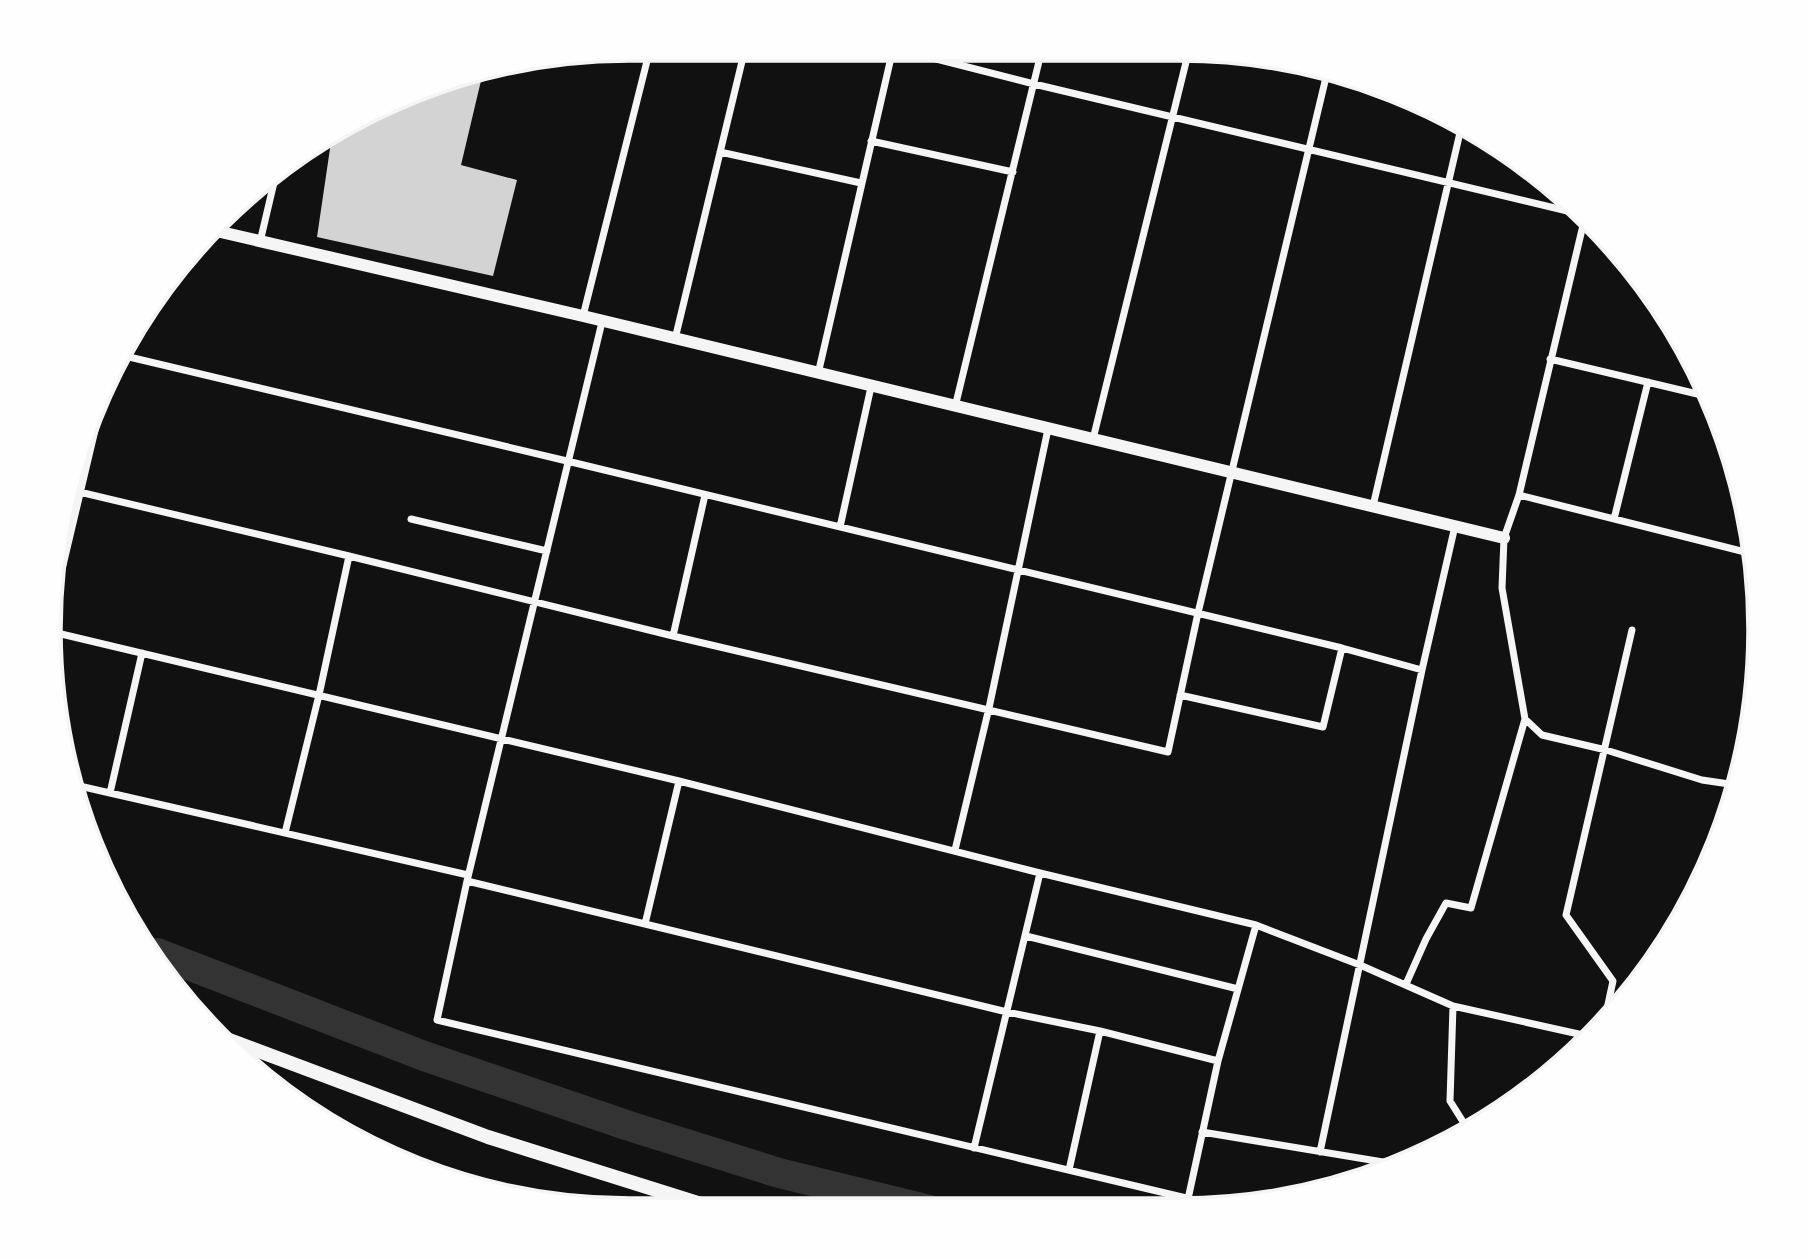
<svg xmlns="http://www.w3.org/2000/svg" width="1809" height="1259" font-family="Cabin,sans-serif">
	<style>
		.lines { fill: none; stroke-linecap: round; stroke-linejoin: round }
		.river { stroke: #333; stroke-width: 30 }
		.building { fill: #d3d3d3 }
		.minor { stroke: #f5f5f5; stroke-width: 7 }
		.tertiary { stroke: #f5f5f5; stroke-width: 12 }
		.secondary { stroke: #f5f5f5; stroke-width: 14 }
		.rim { fill: none; stroke: #f5f5f5; stroke-width: 3.5 }
	</style>
	<rect width="100%" height="100%" fill="#111"/>
	<g class="lines">
		<path class="river" d="M157,953L424,1056L629,1126L779,1173L930,1210"/>
	</g>
	<path class="building" d="M484,68L461,165L517,180L493,276L317,237L332,135Z"/>
	<g class="lines">
		<path class="minor" d="M897,49L1034,84L1584,215
			M871,141L1013,172
			M720,152L861,183
			M1584,221L1519,495L1504,538L1502,588L1525,719L1542,735L1606,750L1702,780L1736,785
			M260,242L276,174
			M583,316L650,49
			M602,322L467,881L437,1020L1220,1206
			M675,339L745,49
			M125,356L567,461L1342,648L1422,670
			M1550,359L1710,397
			M818,374L893,49
			M955,407L1042,49
			M1093,439L1189,50
			M71,490L349,556L673,636L705,495
			M1519,495L1753,554
			M1373,506L1462,124
			M411,519L547,551
			M1614,519L1648,382
			M840,527L871,387
			M55,599L105,388
			M57,633L679,781L1040,873L1256,925L1360,965L1453,1006L1592,1037
			M673,636L1168,752L1198,613L1327,73
			M1180,695L1323,727L1342,648
			M75,785L468,875
			M110,793L142,653
			M285,833L319,695L349,556
			M955,850L989,708L1048,429
			M467,881L645,924L679,781
			M645,924L1007,1012L1100,1031L1218,1061
			M1026,936L1238,989
			M1406,984L1426,939L1446,903L1471,908L1525,719
			M1453,1006L1450,1101L1467,1128
			M1604,1023L1613,981L1566,915L1632,630
			M1202,1132L1395,1164
			M974,1148L1040,873
			M1320,1152L1422,670L1455,526
			M1069,1170L1100,1031
			M1188,1199L1218,1061L1256,925"/>
		<path class="tertiary" d="M1584,221L1593,223
			M212,230L583,316L1504,538"/>
		<path class="secondary" d="M216,1035L488,1137L720,1210"/>
	</g>
	<path d="M0 0H1809V1259H0ZM629 61H1180A568 568 0 0 1 1748 629V630A568 568 0 0 1 1180 1198H629A568 568 0 0 1 61 630V629A568 568 0 0 1 629 61Z" fill="#fefefe" fill-rule="evenodd"/>
	<path class="rim" d="M629 61H1180A568 568 0 0 1 1748 629V630A568 568 0 0 1 1180 1198H629A568 568 0 0 1 61 630V629A568 568 0 0 1 629 61Z"/>
</svg>
